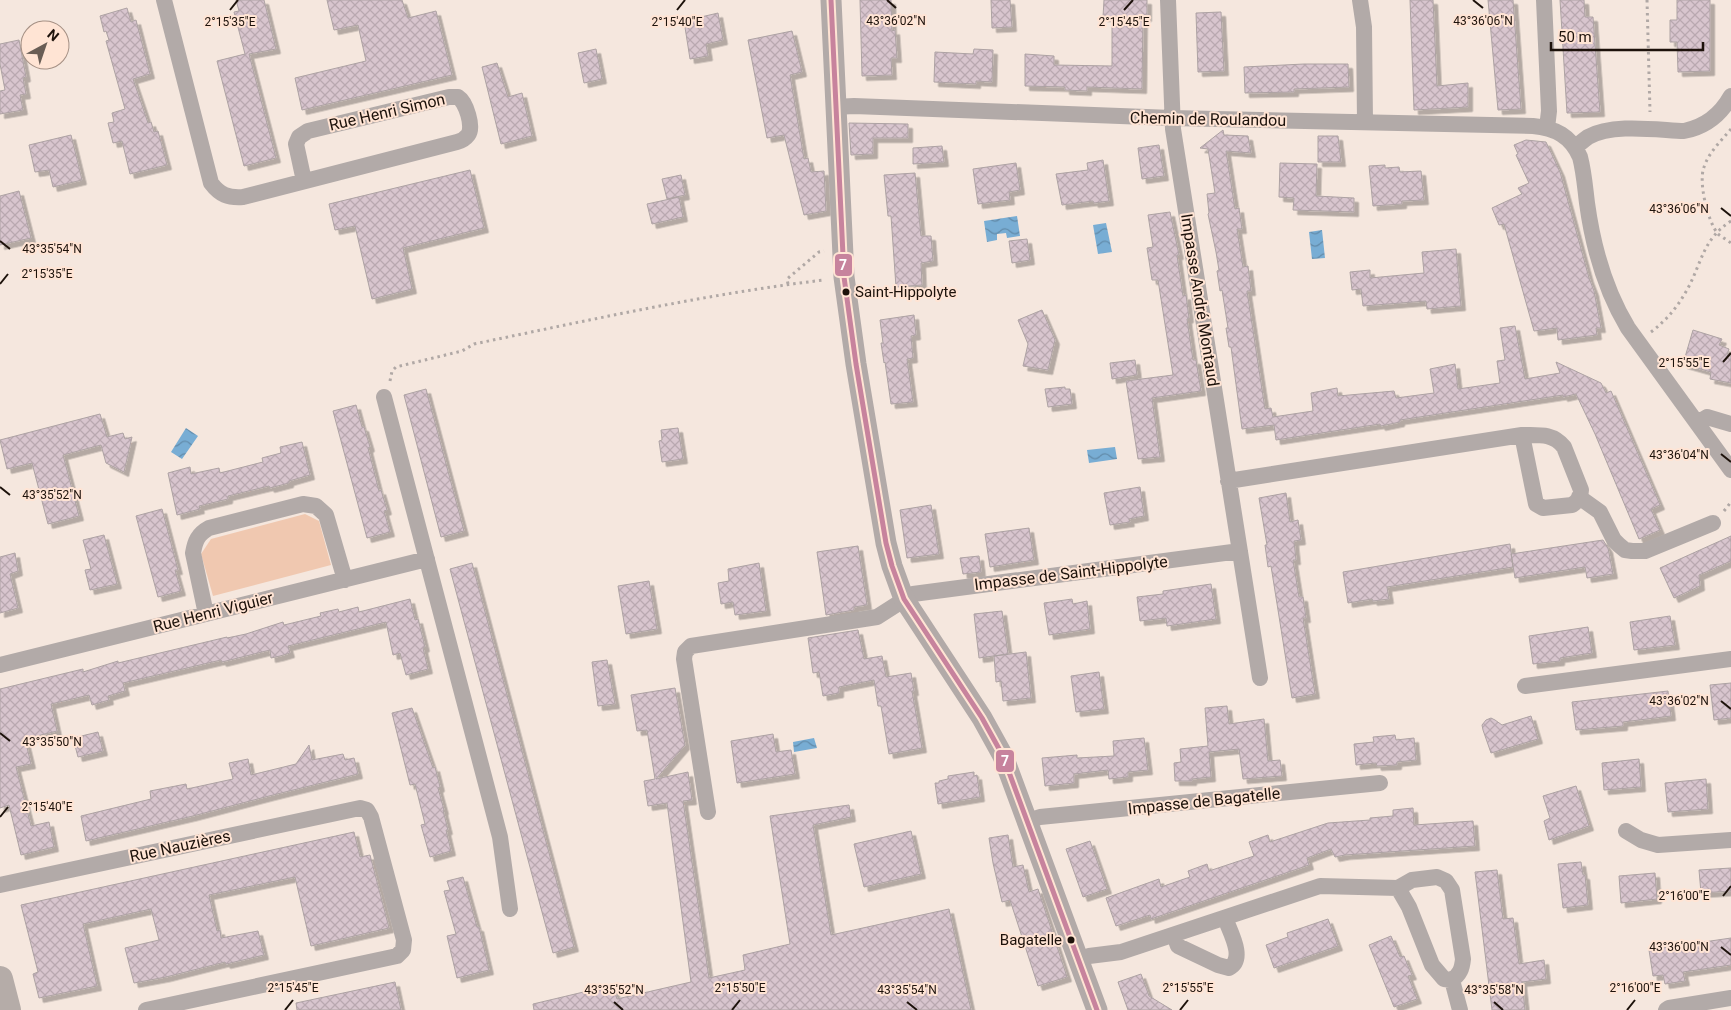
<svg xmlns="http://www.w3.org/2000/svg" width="1731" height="1010" font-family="Roboto,sans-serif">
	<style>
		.green { fill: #f0c8b0 }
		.water { fill: url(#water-waves) }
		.building { fill: url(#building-cross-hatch); stroke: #ada2a3; filter: url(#shadow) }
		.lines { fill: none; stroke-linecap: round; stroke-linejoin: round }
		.path { stroke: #b0a8a5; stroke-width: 3; stroke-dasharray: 2.5 4; stroke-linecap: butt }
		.minor { stroke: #b2aaa8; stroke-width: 16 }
		.tertiary { stroke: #b2aaa8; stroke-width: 21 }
		.primary { stroke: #b5aca8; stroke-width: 26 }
		.bus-1-casing { stroke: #ffe4d4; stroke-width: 9 }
		.bus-1 { stroke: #c7839d; stroke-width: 5 }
		.ticks { fill: none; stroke: #1d120b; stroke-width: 2 }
		.bus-dot { fill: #1d120b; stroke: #ffe4d4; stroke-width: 2 }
		.labels { text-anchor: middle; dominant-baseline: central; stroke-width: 4; stroke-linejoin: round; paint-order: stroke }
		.bus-label { font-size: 15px; fill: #1d120b; stroke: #ffe4d4; text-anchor: start }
		.street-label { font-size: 16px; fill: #1d120b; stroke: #ffe4d4 }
		.ticks-label { font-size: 12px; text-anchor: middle; fill: #1d120b; stroke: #ffe4d4; stroke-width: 4; stroke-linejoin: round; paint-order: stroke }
		.line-badge { stroke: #ffe4d4; stroke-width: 2 }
		.badge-label { font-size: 14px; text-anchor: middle; font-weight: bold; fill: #fff }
	</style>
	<defs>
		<pattern id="water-waves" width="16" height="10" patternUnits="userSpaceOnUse" patternTransform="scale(1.25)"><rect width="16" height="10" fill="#78add4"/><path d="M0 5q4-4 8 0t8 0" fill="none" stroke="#628baa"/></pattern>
		<pattern id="building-cross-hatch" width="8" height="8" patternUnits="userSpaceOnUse" patternTransform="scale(1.25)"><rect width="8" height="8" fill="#d8c5ce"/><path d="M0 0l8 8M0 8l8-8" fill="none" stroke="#b9a8b0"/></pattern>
		<filter id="shadow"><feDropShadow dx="4.5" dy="4.5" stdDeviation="0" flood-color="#0004"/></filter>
	</defs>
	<rect width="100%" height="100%" fill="#f5e7de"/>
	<path class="green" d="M305,514L319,521L331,565L213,596L201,554L211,539Z"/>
	<path class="water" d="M1017,216L1020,236L1007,238L1006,233L997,234V240L987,242L984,221Z
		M1106,223L1112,252L1098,254L1093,225Z
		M1322,230L1325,258L1312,259L1309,232Z
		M186,428L198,436L182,459L171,452Z
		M1115,447L1117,459L1089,463L1087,450Z
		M814,738L817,748L794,752L793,742Z"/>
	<path class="building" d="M236,0H264L276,49L249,54L276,158L244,166L217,61L245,54L234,12L239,11Z
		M327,0H402L408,18L436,11L452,75L302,110L295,78L366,61L358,25L334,30Z
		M860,0H891L892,31L895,30L897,58H891L892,75L862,76Z
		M991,0H1010L1012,27L992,28Z
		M1104,0H1147V17H1143L1142,89L1087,87V91L1065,90V87L1025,86V54L1054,56V65L1112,66V17H1103Z
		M1410,0H1433L1437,86L1468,83V107L1414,110Z
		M1488,0H1513L1521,109L1498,110Z
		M1560,0H1584L1585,17H1593L1600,112L1567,113Z
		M1677,0H1710V71L1678,72L1677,42H1670V20H1677Z
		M127,8L131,22L136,20L150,74L133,79L148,123L151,122L154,132L158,131L167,165L130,174L122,141L113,143L108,123L114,122L112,113L125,109L106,41L109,40L106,31L104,32L100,16Z
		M1221,12L1224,71L1198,72L1196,13Z
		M718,13L723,40L706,44L708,56L690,59L684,21Z
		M792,31L802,72L790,75L804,159L808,158L811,172L824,171L826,211L804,215L784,135L767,138L748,40Z
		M19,40L26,77L23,78L26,94L20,95L23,110L0,114V91L5,90L0,64V44Z
		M596,49L602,79L584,83L578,53Z
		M974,49L993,50L992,82L976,81V84L934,82L935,52L973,54Z
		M497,63L508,97L522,93L532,136L501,144L482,67Z
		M1304,64H1348L1349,87L1294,89V92L1245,93L1244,67Z
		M849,123L908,124V138H873V154L851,155Z
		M1223,130L1224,135L1248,136L1251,153L1226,151L1235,209L1239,208L1242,229H1237L1243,267L1248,266L1251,291H1247L1265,409L1271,408L1273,417L1313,411L1311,393L1337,388L1338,396L1394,391L1396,398L1434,393L1430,369L1455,364L1458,389L1500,383L1497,361L1505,360L1500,328L1515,326L1525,379L1560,373L1556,362L1601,383L1606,393L1611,391L1660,505L1651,509L1660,530L1639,539L1595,434L1576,394L1563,397V395L1400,420V422L1381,426L1380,424L1276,440L1274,425L1242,429L1231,347H1229L1226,328H1228L1222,290L1220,291L1217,271L1219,270L1216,252L1208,214L1209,213L1207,194L1215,193L1208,149L1200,148Z
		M71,135L82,180L53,187L49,170L35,172L29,145Z
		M1318,136H1338L1341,162H1318Z
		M1526,140L1546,142L1560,172L1589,278L1594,291L1601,328H1596L1597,335L1558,340L1557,328L1534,331L1504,224L1499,225L1492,208L1522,194L1518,188L1529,183L1516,155L1518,154L1514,145Z
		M1159,145L1164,176L1142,179L1138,148Z
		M942,146L944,162L913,164V148Z
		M1103,160L1109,201L1094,203L1093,201L1062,205L1056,174L1088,170L1087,163Z
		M1016,163L1020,190L1009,192L1010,200L978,204L973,169Z
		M1280,163L1317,164L1316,196L1354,198V212L1293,210L1294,198L1279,197Z
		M1385,165V168L1399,167L1400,172L1421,171L1424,200L1402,201V204L1373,206L1369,166Z
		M470,170L484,228L403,248L412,289L372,299L355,226L335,230L329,204Z
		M915,173L921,236H931L933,261L921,263L922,285L896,287L891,216H888L884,175Z
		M681,175L685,195L667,199L662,179Z
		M19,191L31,238L0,245V196Z
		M679,197L683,217L652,224L647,204Z
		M1170,212L1179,255H1177L1183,296L1186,295L1189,318L1187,319L1193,360H1196L1201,391L1152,398L1160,457L1138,459L1126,381L1173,375L1158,280H1152L1147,248L1153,247L1148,215Z
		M1027,239L1030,260L1012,263L1009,241Z
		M1456,249L1461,306L1427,309L1426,301L1363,306L1361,289L1352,290L1350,272L1370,270V278L1424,273L1422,252Z
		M1042,310L1055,340L1048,370L1023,366L1028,344L1018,320Z
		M914,315L916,335L911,336L913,358L907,359L913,402L891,404L885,362L884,363L881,343H883L880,320Z
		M1693,330L1722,339L1719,345L1729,349L1727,355L1731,356V383L1710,379L1711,372L1683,364Z
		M1135,360L1137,375L1112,379L1110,363Z
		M1065,387V389H1070L1072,404L1048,407L1045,389Z
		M426,389L464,531L441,537L404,395Z
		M356,405L362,427H364L370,447L368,448L379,491L381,490L387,510L384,511L390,532L367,538L333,411Z
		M100,414L107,437L123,433L125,439L132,437L124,472L106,463L101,445L63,455L79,516L48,524L32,463L7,469L0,440Z
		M678,428L683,459L662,462L659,441L662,440L661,430Z
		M302,442L310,475L289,481V483L270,488L269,486L228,496V499L199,506L200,509L177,515L168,473L190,467L191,474L219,468L220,473L263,462L262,458L281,453L280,447Z
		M1140,487L1144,516L1129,519L1130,522L1110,525L1104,493Z
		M1286,493L1290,522L1298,520L1301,540L1294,541L1296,560H1293L1299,597H1303L1306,618H1303L1315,694L1292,698L1271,566L1268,567L1265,545H1267L1259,498Z
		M931,505L939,554L907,558L900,510Z
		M162,509L178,570H175L181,591L158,597L136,516Z
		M1029,528L1034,560L990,567L985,534Z
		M104,535L117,584L90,590L85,570L91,569L83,540Z
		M1731,536V561L1699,575L1700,586L1674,598L1660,568Z
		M1603,540L1608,548L1613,574L1587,578L1585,567L1515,578L1511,554Z
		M1510,544L1513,567L1387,587L1389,599L1373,601L1372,599L1348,603L1343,572Z
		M858,546L867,605L854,607V610L826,615L817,552Z
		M15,553L18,571L10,574L18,608L0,613V557Z
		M979,556L981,572L963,574L960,558Z
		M472,563L574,947L553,953L450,569Z
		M759,563L766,611L735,615L733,602L721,604L718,583L729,581L728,569Z
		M649,581L657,629L626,634L618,586Z
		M1211,584L1216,619L1167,626L1166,618L1140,621L1137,597L1163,594V591Z
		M410,599L415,620L418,619L425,647L423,648L428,669L406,675L400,653L393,655L386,622L288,646L290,653L280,656L271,658L270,650L222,662L221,660L123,683L125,691L108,696L109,700L92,705L89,695L51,704L57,731L25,739L31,764L16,767L31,826L49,822L54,847L21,855L9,805L0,808V689L83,669V672L118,661V663L227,637V638L246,634L283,622L284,625L321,616L320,613L338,609L339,612L358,607L359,612Z
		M1072,599L1073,604L1087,601L1090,629L1049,635L1044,603Z
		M1002,611L1008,654L979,658L974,614Z
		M1670,616L1675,645L1634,650L1630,622Z
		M1588,627L1592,653L1560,658V661L1533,664L1529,636Z
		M858,630L864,659L882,656L886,677L911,673L914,691H912L922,748L889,754L881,706H878L874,680L839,687V693L823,696L819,672L813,673L808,638Z
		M1026,652L1031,698L1003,701L1001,681L996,682L994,656Z
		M607,660L615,704L598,706L592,662Z
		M1099,672L1104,709L1076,712L1071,676Z
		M1731,683V718L1714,720L1710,685Z
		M675,688L685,745L656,779L688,772L692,800L683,801L709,978L745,970L743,955L790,944L770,816L849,805L851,817L813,825L831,935L949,909L971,1010H534L533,1004L613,985L617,999L691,982L667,803L648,806L644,781L655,779L647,730L637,731L631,695Z
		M1668,691L1671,716L1623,722V726L1576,730L1572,702Z
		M1227,706L1229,724L1264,719L1268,761L1280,760L1282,776L1243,779L1239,749L1209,752L1211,777L1192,779V781H1175L1174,763L1181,762L1180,749L1208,746L1205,708Z
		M412,708L433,768L435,767L440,787L438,788L444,810H443L448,830H446L451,851L430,857L421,825L425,824L415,784L410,785L392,713Z
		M1531,716L1538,739L1491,753L1483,730L1482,725L1486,720L1491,718L1495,720L1502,725Z
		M98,732L103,751L78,757L73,738Z
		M773,734L776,752L791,750L795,774L737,783L731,741Z
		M1395,735L1396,740L1414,738L1416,760L1397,762V765L1377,766L1376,763L1356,765L1354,744L1374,742L1373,737Z
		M1144,738L1148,770L1128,772V777L1109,779L1108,770L1074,774V783L1045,786L1042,758L1077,755V758L1114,756L1113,741Z
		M309,745L312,760L343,754L345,760L354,758L358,774L269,796L193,816L86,841L81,816L151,799L150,791L186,784L187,789L233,779L229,763L248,759L251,775L296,764Z
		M1639,759L1641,787L1604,790L1602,763Z
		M974,772V776L977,775L980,797L938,804L935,783H939V781L948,779V776Z
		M1706,779L1708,809L1668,812L1665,783Z
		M1576,786L1589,826L1549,840L1544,821L1550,818L1543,796Z
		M1413,808L1414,825L1473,821L1475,846L1345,855L1335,857L1331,849L1307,858L1309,865L1151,919L1150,915L1116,926L1106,898L1159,879L1161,887L1190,877L1188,871L1207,864L1209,871L1254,856L1249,842L1268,835L1270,842L1328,823L1370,820V818L1393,816V810Z
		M911,831L921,874L864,887L854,844Z
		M354,832L360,857L370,855L389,928L311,946L295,877L209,895L217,931L220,930L221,938L258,931L264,955L226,964L225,962L166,977L134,983L125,948L159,940L151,909L83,924L97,986L39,998L33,974L38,972L21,905Z
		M1008,835L1013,867L1023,865L1029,892L1038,889L1067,977L1038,986L1010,900L1002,902L993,863L989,838Z
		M1090,841L1107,889L1083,897L1066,849Z
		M1581,862L1583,875H1585L1588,905L1563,908L1558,864Z
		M1731,868V891L1701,893L1699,870Z
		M1497,870L1503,919L1513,918L1519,964L1544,960L1546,979L1522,982L1525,1010H1492L1475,872Z
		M1655,873L1657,899L1621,903L1619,876Z
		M463,877L477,927H479L489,970L457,978L447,936L456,934L444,891L450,890L447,881Z
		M1328,919L1338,946L1274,968L1266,945L1288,937L1287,933Z
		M1391,936L1400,957L1404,956L1408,966L1412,975L1408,976L1417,999L1394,1007L1369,945Z
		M1731,938V965L1683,972L1685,981L1665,984L1663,975L1653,976L1649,950Z
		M1141,974L1149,996L1172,1010H1128L1118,982Z
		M395,982L401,1010H297L296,1003Z"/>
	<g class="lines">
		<path class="path" d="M1647,0L1650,112
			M1731,129C1721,141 1709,152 1704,167C1698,182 1708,222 1718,234C1722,237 1727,240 1731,243
			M788,284L787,279L819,252L824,251
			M1651,332C1667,320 1679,305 1688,288C1702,262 1703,239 1731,221
			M390,381L392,371L396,367L462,351L474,344C590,320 706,294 824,280
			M1724,511L1731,502"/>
		<path class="minor" d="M164,0L211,183C220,195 228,198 243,197L457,142C461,141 465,139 468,135C474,127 466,102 458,97H449L308,131L299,137L296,144L304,181
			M1168,0L1173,129L1260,678
			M1360,0L1364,27L1365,122
			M1544,0L1549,111L1547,128
			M835,107L854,106L1172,118L1533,126C1555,128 1571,136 1580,157C1584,172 1585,187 1587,203C1593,247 1605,290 1628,328L1731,470
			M1576,147C1580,143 1584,140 1588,137C1613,123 1657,130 1684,131C1705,127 1721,114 1731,96
			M384,397L500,837L510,909
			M1697,423L1707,417L1731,424
			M1228,481L1522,435L1536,504L1543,508L1572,505C1578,501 1581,497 1581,490L1564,447C1553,433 1539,435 1522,435
			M1579,497L1600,512L1614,540L1619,545L1625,550L1632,551H1645L1713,523
			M206,614L193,553C195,541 198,534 209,528L303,504L316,506L326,515L345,580
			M0,665L427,559
			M1525,686L1731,659
			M708,812L684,659L685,652L691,646L877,617L913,594L1240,551
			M1028,821L1040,817L1380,783
			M1626,831L1641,840L1658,845L1731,840
			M0,885L360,808L367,810L371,817L404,940L403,950L397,956L146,1010
			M1174,935L1178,946L1218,965L1229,968C1246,959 1230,932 1225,918
			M1078,960L1089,956L1121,952L1320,886L1398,888L1409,907L1432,965L1444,979L1452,980C1460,974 1462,969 1463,959L1452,890L1446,881L1437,877L1412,880L1398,888
			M1452,980L1460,1010
			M1666,1010L1669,1008L1731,998"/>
		<path class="tertiary" d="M831,0L844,277L856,364L886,543L892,566L904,599L982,718L1003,756L1097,1010"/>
		<path class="primary" d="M0,979L8,1010"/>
		<defs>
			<path id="bus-1" d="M831,0L844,277L856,364L886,543L892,566L904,599L982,718L1003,756L1097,1010"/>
		</defs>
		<use href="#bus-1" class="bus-1-casing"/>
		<use href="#bus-1" class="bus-1"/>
	</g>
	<path class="ticks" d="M887,0L896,8M1473,0L1483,8M230,10L238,0M677,10L685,0M1124,10L1133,0M1721,208L1731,216M0,241L10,249M0,284L8,274M1723,362L1731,353M1721,454L1731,462M0,487L10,495M1721,701L1731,709M0,733L10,741M0,817L8,807M1723,896L1731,886M1721,947L1731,955M614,1002L623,1010M907,1002L917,1010M1494,1002L1503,1010M285,1010L293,1000M732,1010L740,1000M1180,1010L1188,1000M1627,1010L1635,1000"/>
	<g class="bus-dot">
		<circle cx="846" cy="292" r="4.5"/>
		<circle cx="1071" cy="940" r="4.5"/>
	</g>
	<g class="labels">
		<g class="bus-label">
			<text x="855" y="292">Saint-Hippolyte</text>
			<text x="1062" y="940" text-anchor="end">Bagatelle</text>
		</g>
		<g class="street-label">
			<text transform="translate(387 112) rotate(-13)">Rue Henri Simon</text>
			<text transform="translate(1208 119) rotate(1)">Chemin de Roulandou</text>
			<text transform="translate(1200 300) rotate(81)">Impasse André Montaud</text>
			<text transform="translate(1071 573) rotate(-7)">Impasse de Saint-Hippolyte</text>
			<text transform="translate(213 612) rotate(-14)">Rue Henri Viguier</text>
			<text transform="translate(1204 801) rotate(-6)">Impasse de Bagatelle</text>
			<text transform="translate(180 846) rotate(-12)">Rue Nauzières</text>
		</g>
	</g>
	<g class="ticks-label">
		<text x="1483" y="25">43°36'06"N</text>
		<text x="896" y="25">43°36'02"N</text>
		<text x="230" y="26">2°15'35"E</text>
		<text x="677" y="26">2°15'40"E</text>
		<text x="1124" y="26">2°15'45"E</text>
		<text x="1679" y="213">43°36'06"N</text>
		<text x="52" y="253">43°35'54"N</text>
		<text x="47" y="278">2°15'35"E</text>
		<text x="1684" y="367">2°15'55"E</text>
		<text x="1679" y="459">43°36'04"N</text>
		<text x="52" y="499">43°35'52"N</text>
		<text x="1679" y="705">43°36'02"N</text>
		<text x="52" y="746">43°35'50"N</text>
		<text x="47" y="811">2°15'40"E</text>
		<text x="1684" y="900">2°16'00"E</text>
		<text x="1679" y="951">43°36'00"N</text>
		<text x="293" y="992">2°15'45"E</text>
		<text x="740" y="992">2°15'50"E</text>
		<text x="1188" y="992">2°15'55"E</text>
		<text x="1635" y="992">2°16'00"E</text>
		<text x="614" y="994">43°35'52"N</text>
		<text x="907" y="994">43°35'54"N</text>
		<text x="1494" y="994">43°35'58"N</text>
	</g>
	<g class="line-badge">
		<rect x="834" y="253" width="19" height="24" rx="5" fill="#c7839d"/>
		<rect x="995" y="749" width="20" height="24" rx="5" fill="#c7839d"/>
	</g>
	<g class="badge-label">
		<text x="843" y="270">7</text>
		<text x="1005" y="766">7</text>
	</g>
	<g transform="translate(45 45) rotate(40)"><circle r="24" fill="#ffe4d4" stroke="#a59084"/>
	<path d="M0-4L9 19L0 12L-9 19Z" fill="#695d55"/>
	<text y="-8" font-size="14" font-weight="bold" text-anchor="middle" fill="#1d120b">N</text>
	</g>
	<path d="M1551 42v8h152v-8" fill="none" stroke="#1d120b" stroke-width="2.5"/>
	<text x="1558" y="42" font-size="15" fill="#1d120b" stroke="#ffe4d4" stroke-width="4" paint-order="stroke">50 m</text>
</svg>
